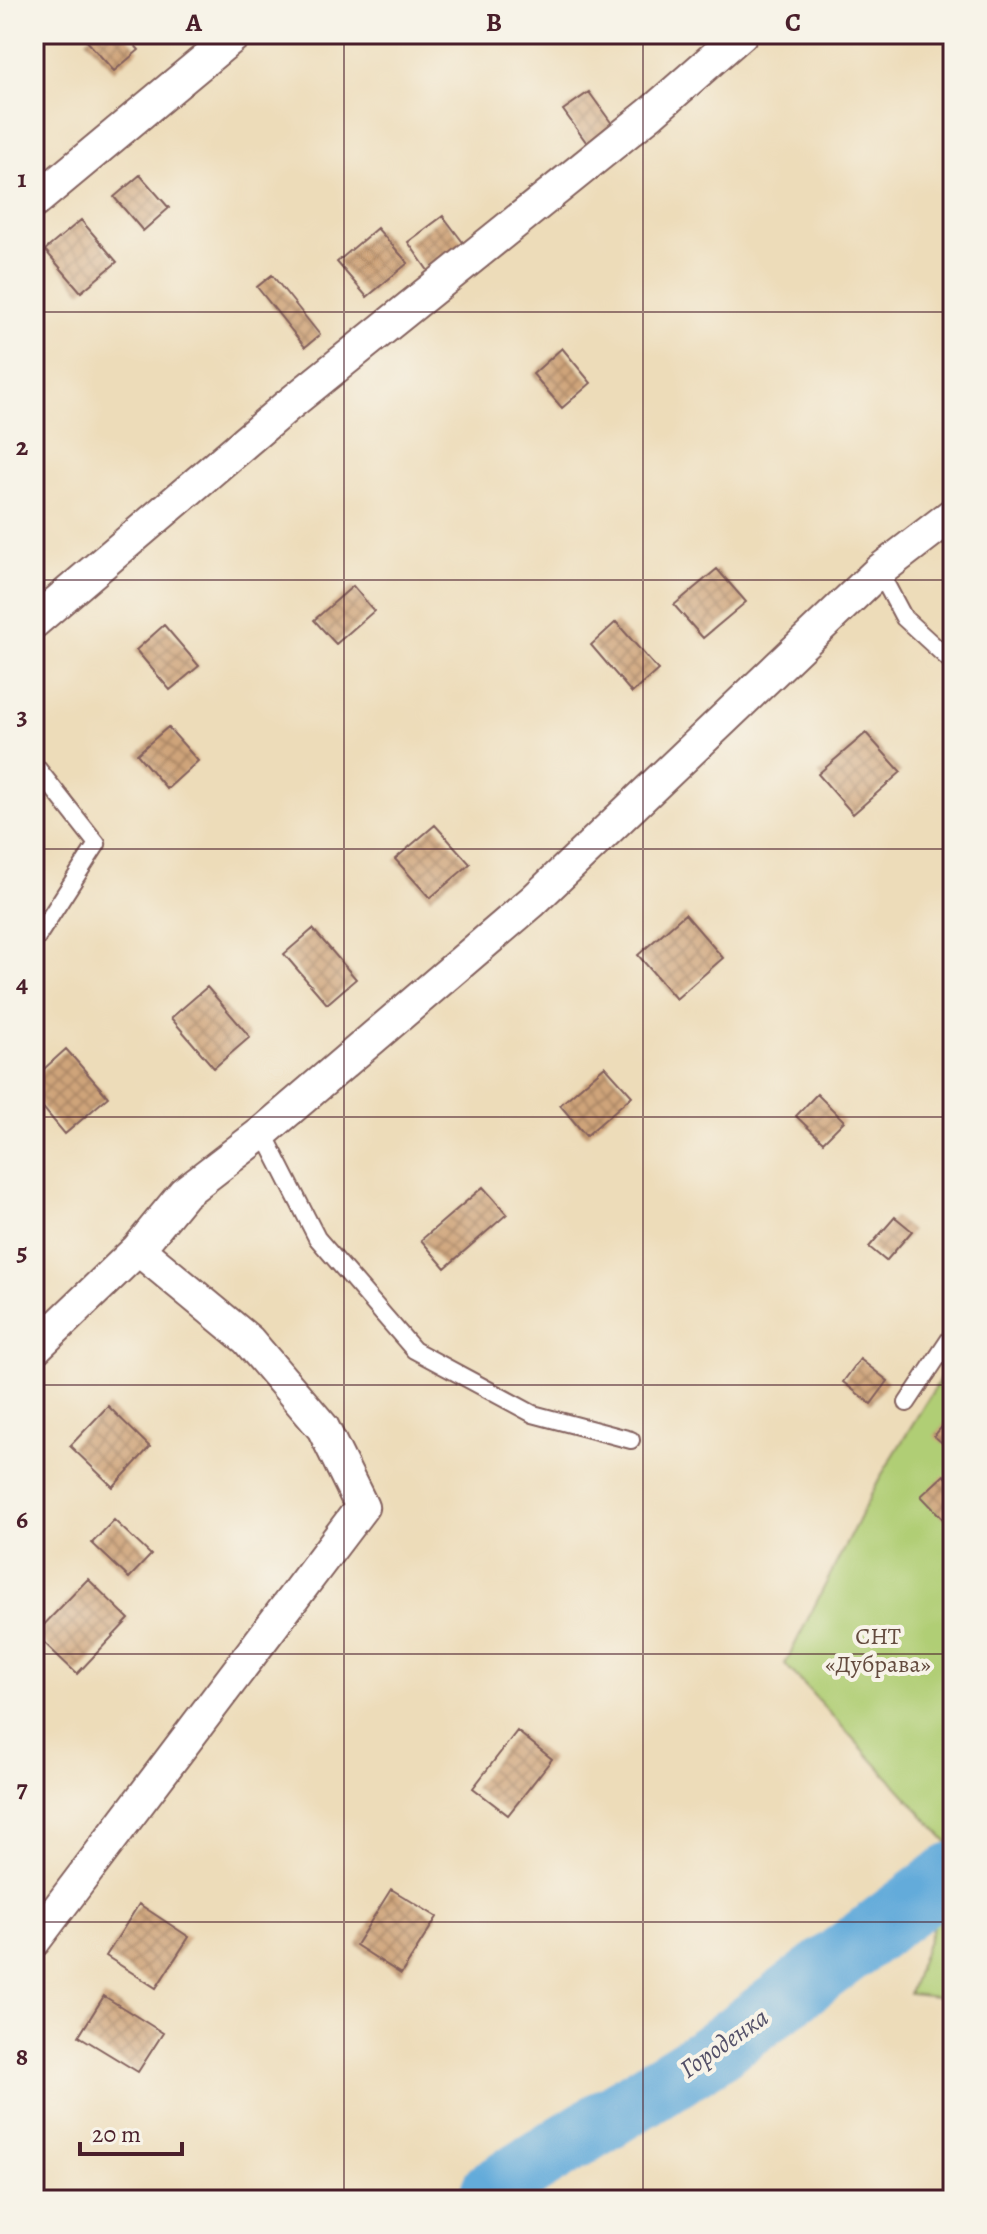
<svg xmlns="http://www.w3.org/2000/svg" width="987" height="2234" font-family="Alegreya,serif">
	<style>
		.garden { fill: #b0ce75; stroke: #7d7650; stroke-width: 2 }
		.lines { fill: none; stroke-linecap: round; stroke-linejoin: round }
		.river { stroke: #63abda; stroke-width: 62 }
		.building { fill: url(#building-cross-hatch) }
		.lane-casing { stroke: #83615d; stroke-width: 20 }
		.street-casing { stroke: #83615d; stroke-width: 36 }
		.lane { stroke: #fff; stroke-width: 16 }
		.street { stroke: #fff; stroke-width: 32 }
		.grid { fill: none; stroke: #4a1f2b; stroke-width: 2; stroke-opacity: 0.55 }
		.labels { text-anchor: middle; dominant-baseline: central; stroke-width: 8; stroke-linejoin: round; paint-order: stroke }
		.park-label { font-size: 24px; fill: #644b3e; stroke: #f7f3e8 }
		.water-label { font-size: 26px; font-style: italic; fill: #535068; stroke: #f7f3e8 }
		.neatline { fill: none; stroke: #4a1f2b; stroke-width: 3 }
		.grid-label { font-size: 26px; text-anchor: middle; font-weight: bold; fill: #4a1f2b }
	</style>
	<defs>
		<pattern id="building-cross-hatch" width="8" height="8" patternUnits="userSpaceOnUse" patternTransform="scale(2)"><rect width="8" height="8" fill="#cfa47a"/><path d="M0 0l8 8M0 8l8-8" fill="none" stroke="#aa8564"/></pattern>
	</defs>
	<rect width="100%" height="100%" fill="#f7f3e8"/>
	<filter id="ink" filterUnits="userSpaceOnUse"><feTurbulence type="fractalNoise" baseFrequency=".0125" numOctaves="2"/><feDisplacementMap in="SourceGraphic" scale="16" xChannelSelector="R" yChannelSelector="G"/><feConvolveMatrix kernelMatrix="1 2 1 2 8 2 1 2 1" color-interpolation-filters="sRGB"/></filter>
	<filter id="wash" filterUnits="userSpaceOnUse"><feTurbulence type="fractalNoise" baseFrequency=".006" numOctaves="4" result="noise"/><feDisplacementMap in="SourceGraphic" scale="32" xChannelSelector="R" yChannelSelector="G"/><feGaussianBlur stdDeviation="1.8" result="paint"/><feColorMatrix in="noise" values="0 0 0 0 0 0 0 0 0 0 0 0 0 0 0 0 0 1.4 0 .05"/><feComposite in="paint" operator="in"/></filter>
	<g filter="url(#wash)">
		<rect width="100%" height="100%" fill="#eddcb9"/>
		<path class="garden" d="M953,1358V1848L785,1664L879,1479Z
			M953,1870V1999L909,1994Z"/>
		<g class="lines">
			<path class="river" d="M489,2200L492,2190L710,2055L953,1873"/>
		</g>
		<g id="blocks">
			<path class="building" d="M93,34H125L139,50L114,71L86,40Z
				M589,92L615,128L589,146L563,110Z
				M140,175L169,208L143,231L114,197Z
				M443,216L465,245L429,272L408,242Z
				M81,220L117,262L81,292L45,250Z
				M377,228L408,263L367,297L337,262Z
				M272,275L320,335L305,347L257,287Z
				M562,348L591,383L562,408L533,374Z
				M717,569L746,602L703,638L674,605Z
				M353,586L374,611L336,644L314,620Z
				M616,622L658,670L632,693L591,645Z
				M164,625L199,666L170,690L136,650Z
				M168,727L198,761L167,789L137,754Z
				M866,733L901,772L853,814L818,774Z
				M435,825L470,864L430,898L395,859Z
				M685,914L723,958L676,999L638,955Z
				M313,929L356,979L327,1004L284,954Z
				M207,987L250,1037L214,1068L171,1018Z
				M66,1049L108,1097L65,1134L34,1097V1078Z
				M605,1066L632,1096L586,1136L560,1105Z
				M817,1094L844,1121L823,1142L796,1116Z
				M483,1187L507,1214L445,1268L421,1240Z
				M895,1217L912,1231L886,1261L869,1247Z
				M860,1359L888,1381L871,1404L843,1382Z
				M108,1406L150,1447L113,1487L70,1446Z
				M953,1414V1452L934,1436Z
				M944,1475L953,1484V1510L943,1519L921,1496Z
				M114,1520L151,1555L129,1578L92,1543Z
				M88,1579L129,1619L77,1674L35,1634Z
				M517,1731L552,1759L508,1815L473,1788Z
				M391,1889L437,1917L401,1974L356,1945Z
				M139,1904L189,1937L156,1988L106,1956Z
				M104,1996L163,2033L138,2072L79,2036Z"/>
		</g>
	</g>
	<g filter="url(#ink)">
		<use href="#blocks" fill-opacity="0" stroke="#83615d" stroke-width="2"/>
		<g class="lines">
			<defs>
				<path id="lane" d="M879,571L904,618L953,663
					M34,764L97,844L34,942
					M263,1132L317,1238L414,1350L533,1414L631,1440
					M907,1403L953,1334"/>
				<path id="street" d="M34,202L236,34
					M34,622L286,407L651,113L741,34
					M34,1349L138,1249L184,1193L263,1132L533,901L879,571L953,514
					M34,1941L362,1507L323,1428L248,1340L138,1249"/>
			</defs>
			<use href="#lane" class="lane-casing"/>
			<use href="#street" class="street-casing"/>
			<use href="#lane" class="lane"/>
			<use href="#street" class="street"/>
		</g>
	</g>
	<path class="grid" d="M344,34V2200M643,34V2200M34,312H953M34,580H953M34,849H953M34,1117H953M34,1385H953M34,1654H953M34,1922H953"/>
	<g class="labels">
		<g class="park-label">
			<text x="878" y="1636">СНТ<tspan x="878" dy="28">«Дубрава»</tspan></text>
		</g>
		<g class="water-label">
			<text transform="translate(724 2043) rotate(-35)">Городенка</text>
		</g>
	</g>
	<rect width="987" height="2234" fill="none" stroke="#f7f3e8" stroke-width="88"/>
	<path d="M80 2142v12h102v-12" fill="none" stroke="#4a1f2b" stroke-width="4"/>
	<text x="92" y="2142" font-size="24" fill="#4a1f2b" stroke="#f7f3e8" stroke-width="6" paint-order="stroke">20 m</text>
	<rect x="44" y="44" width="899" height="2146" class="neatline"/>
	<g class="grid-label">
		<text x="194" y="31">A</text>
		<text x="494" y="31">B</text>
		<text x="793" y="31">C</text>
		<text x="22" y="187">1</text>
		<text x="22" y="455">2</text>
		<text x="22" y="724">3</text>
		<text x="22" y="992">4</text>
		<text x="22" y="1260">5</text>
		<text x="22" y="1528">6</text>
		<text x="22" y="1797">7</text>
		<text x="22" y="2065">8</text>
	</g>
</svg>
